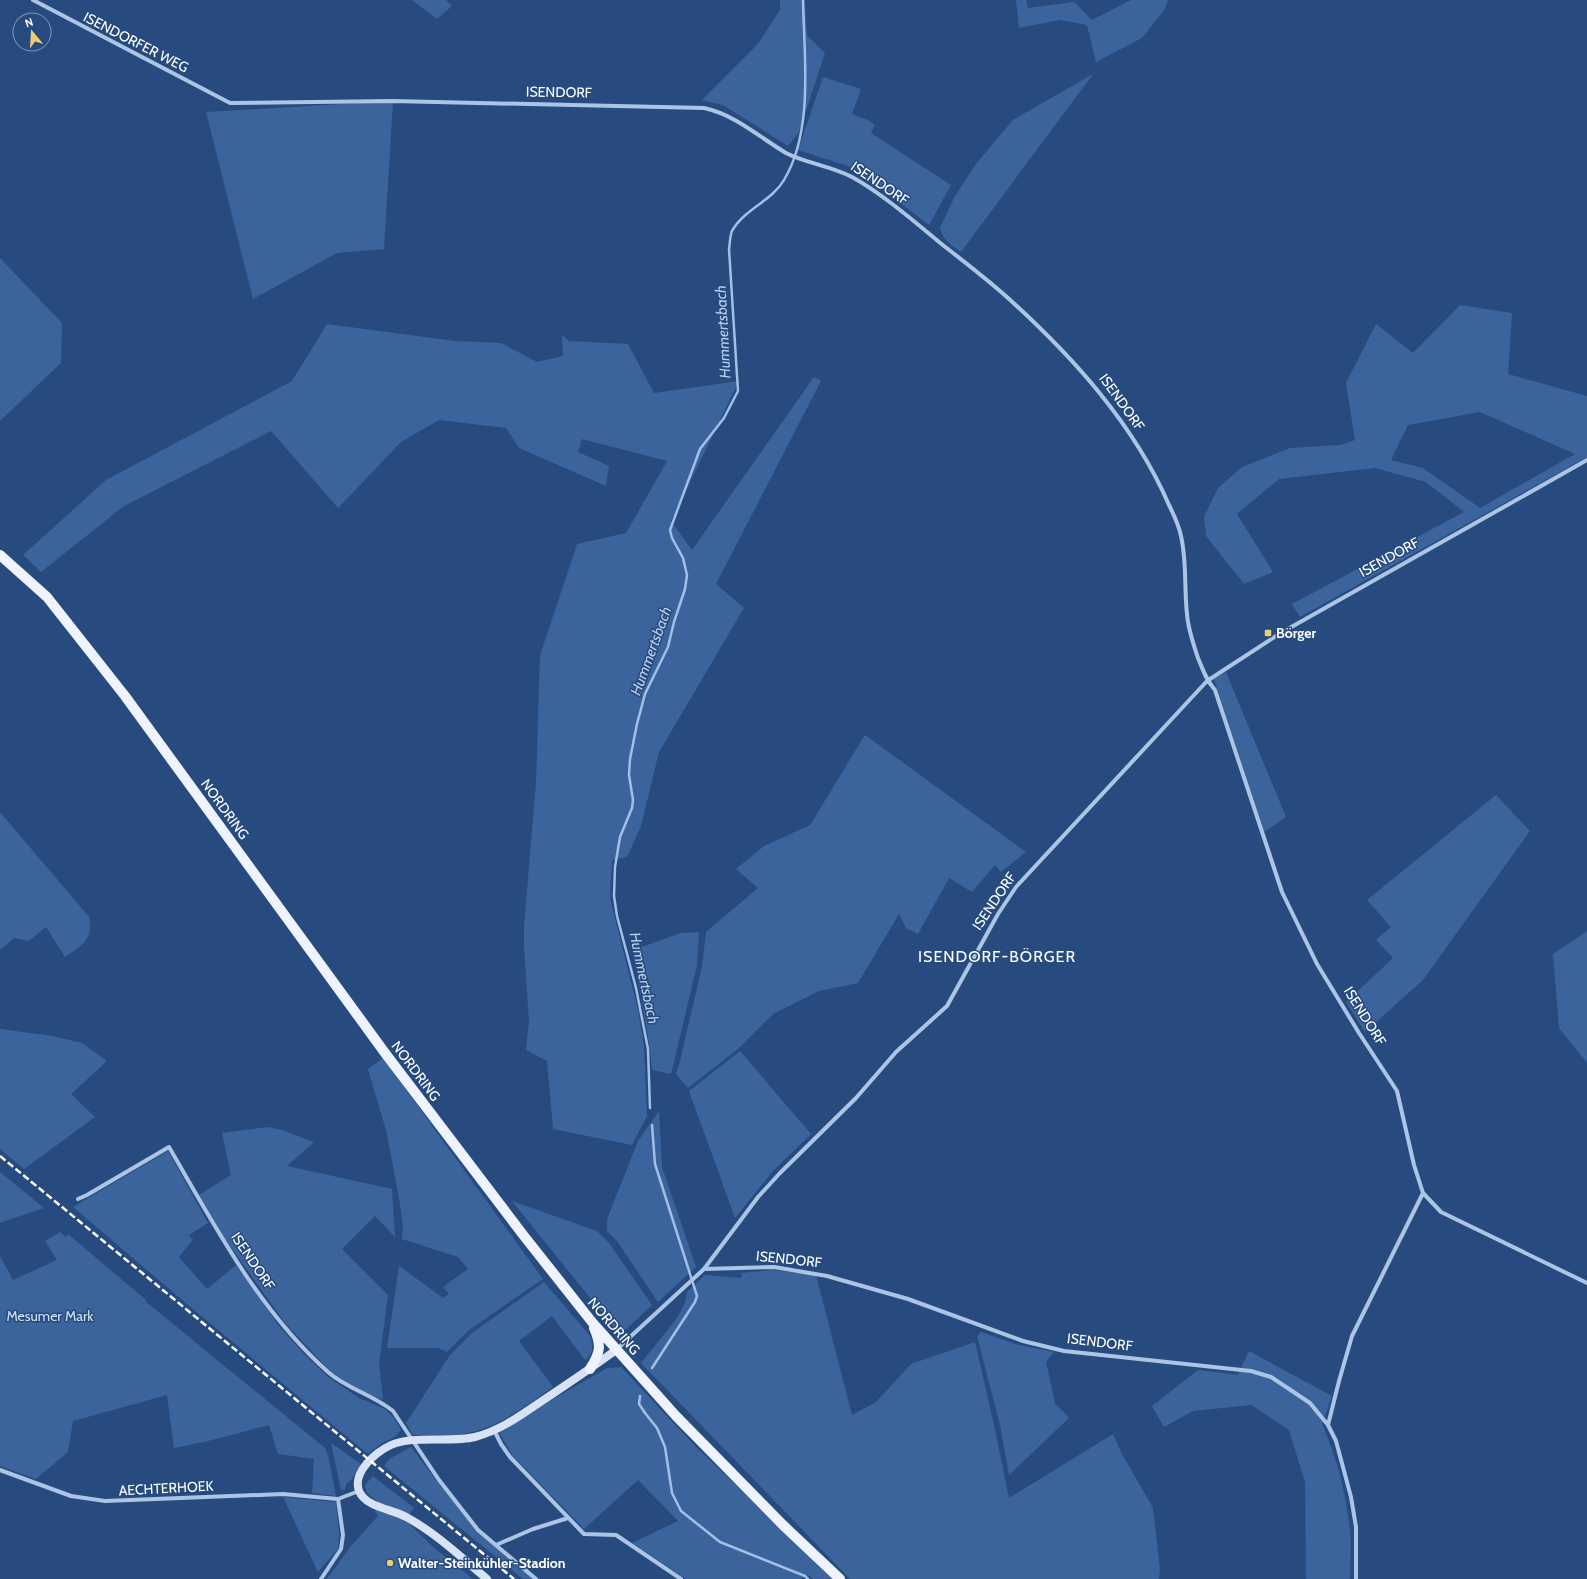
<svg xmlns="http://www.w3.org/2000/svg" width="1587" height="1579" font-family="Cabin,sans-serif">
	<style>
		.green { fill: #3b649c; fill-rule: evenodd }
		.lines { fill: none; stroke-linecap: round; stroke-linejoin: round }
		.stream { stroke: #a2bfe6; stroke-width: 2.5 }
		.street { stroke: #adc5e5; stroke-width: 4 }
		.secondary { stroke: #d7e3f5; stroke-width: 8 }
		.primary { stroke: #eef3fd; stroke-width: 10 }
		.rail { stroke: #fff; stroke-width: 2.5; stroke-dasharray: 7 3; stroke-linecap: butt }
		.poi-dot { fill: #eece73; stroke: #274b7f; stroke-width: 1.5 }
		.labels { text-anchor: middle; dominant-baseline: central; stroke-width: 3; stroke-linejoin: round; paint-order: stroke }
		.street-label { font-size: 14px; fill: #fff; stroke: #274b7f }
		.poi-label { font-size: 14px; font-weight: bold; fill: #fff; stroke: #274b7f; text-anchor: start }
		.park-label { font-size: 14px; fill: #d0e0f4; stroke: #274b7f }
		.water-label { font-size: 15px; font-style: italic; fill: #b9cfed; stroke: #274b7f }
		.quarter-label { font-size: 16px; letter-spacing: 1px; fill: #fff; stroke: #274b7f }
	</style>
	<rect width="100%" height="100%" fill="#274b7f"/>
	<path class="green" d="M412,0H446L452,6L437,19Z
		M780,0H805L807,35L825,53L799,132L788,146L723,105L702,100L758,44L780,10Z
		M1016,0H1026L1028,8L1074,2L1092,20L1131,0H1168L1165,9L1142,38L1096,62L1087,25L1060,20L1019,28Z
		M1093,74L961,252C951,245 943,240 940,228L955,196L976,164L1013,120Z
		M823,77L861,89L852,114L868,120L875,125L871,133L951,185L929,225L873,182L848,166L798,150Z
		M393,101L384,249L337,253L253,299L206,112Z
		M0,258L62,323L61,363L0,421Z
		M1460,305L1512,313L1508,374L1587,396V457L1300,617L1292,604L1464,512L1426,482L1375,468L1279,479L1237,514L1273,572L1244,584L1206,536L1204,517L1218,488L1242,467L1290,448L1340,445L1355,440L1346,383L1376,324L1413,353ZM1480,412L1575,454L1480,508L1423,468L1391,460L1408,425Z
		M327,324L455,341L501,343L537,362L563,356L562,335L569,341L628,344L654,393L739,381L671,521L692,550L814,377L821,381L716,584L744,608L659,752L641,826L627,857L612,860L610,898L638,1010L644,1046L647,1116L632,1145L553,1129L547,1061L526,1050L529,1021L524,949V926L536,783L540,655L577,544L626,533L667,461L582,439L578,452L609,466L606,486L519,448L506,428L439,420L401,442L338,508L271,431L124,506L41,572L23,555L106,480L292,381Z
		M1226,672L1286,817L1264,832L1214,679Z
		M865,735L1026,852L1001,872L995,865L972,892L949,878L918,934L906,928L899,914L858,983L819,991L773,1014L738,1049L688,1088L676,1074L679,1065L702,967L706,932L758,888L736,869L764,846L810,825Z
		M1496,795L1530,831L1423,980L1365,1032L1346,1002L1393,958L1376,940L1391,927L1367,900Z
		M0,812L89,917C94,939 82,946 65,957L46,927L29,941L14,938L0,950Z
		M1587,931V1063L1559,1028L1553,954Z
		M699,932L697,965L673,1066L671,1074L652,1070L650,1049L633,950L681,933Z
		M0,1029L53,1036L82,1043L107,1061L71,1094L95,1117L24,1169L0,1149Z
		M740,1051L811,1134L772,1172L735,1218L689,1091Z
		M383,1058L543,1279L469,1330L447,1352L438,1348H387L399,1266L443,1298L449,1294L443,1287L468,1269L458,1257L402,1239L403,1227L400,1204L387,1134L368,1069Z
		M659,1111L662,1167L696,1267L658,1302L617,1241L607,1231V1219L638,1141Z
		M268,1127L282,1130L314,1142L287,1166L392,1189L395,1237L375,1216L342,1249L388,1295L379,1364L383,1400L357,1389L331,1372L285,1323L225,1239L199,1195L231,1175L222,1133Z
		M168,1151L208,1223L189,1235L193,1240L179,1257L207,1289L236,1265L279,1326L305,1355L328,1377L359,1398L385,1409L394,1418L401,1430L395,1437L382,1443L368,1454L188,1305L73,1207Z
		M0,1172L44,1208L0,1223Z
		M512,1201L597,1231L609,1243L652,1305L620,1335Z
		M60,1232L66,1237L68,1234L146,1300L145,1301L325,1448L328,1455L336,1496L312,1493L314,1459L278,1454L269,1425L208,1441L174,1448L167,1395L73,1421L68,1452L36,1479L0,1466V1256L13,1280L57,1260L45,1241Z
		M772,1270L816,1275L852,1415L876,1402L911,1364L975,1342L994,1425L1009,1498L1113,1434L1121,1452L1153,1508L1160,1569L1159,1579H850L641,1363L677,1318L685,1303L687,1292L705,1275L742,1278L741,1273Z
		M544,1282L590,1336C593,1345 594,1354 585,1360L552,1316L519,1341L553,1387C528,1404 502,1425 472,1432C453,1437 432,1435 413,1435L406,1423L450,1355L472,1333Z
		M981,1332L1019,1345L1054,1352L1046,1362L1055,1403L1069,1418L1009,1475L1000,1425L977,1336Z
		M1249,1351L1332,1396L1322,1424C1336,1455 1345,1490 1349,1523C1352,1541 1350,1561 1350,1579H1306L1305,1482L1289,1430L1251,1405L1193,1411L1164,1427L1152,1406L1198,1370L1238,1375Z
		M621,1367L695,1446L835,1579H813L808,1575L801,1579H686L632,1543L678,1521L638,1480L584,1529L513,1456L498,1431L607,1368Z
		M331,1443L361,1464L351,1480L346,1484L345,1490H341Z
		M411,1447L439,1484L478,1531L533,1579H523L384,1466L389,1459Z
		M373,1476L414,1508L405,1520L432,1546L473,1579H327L351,1546L378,1516L375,1511L379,1503L367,1493L365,1485Z
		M283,1497L336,1502L339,1535L338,1549L318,1572Z"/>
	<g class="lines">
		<path class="stream" d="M650,1108L648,1049L636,988L617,916L614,896L615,867L620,837L632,808L633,800L629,775L630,759L637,724L645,694L668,647L674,622L685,589L687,575L683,558L672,538L670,530L700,449L724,418L738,391L729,249C730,243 730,235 732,231C744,209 772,201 784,180C814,130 804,56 803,0
			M652,1125L655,1164L697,1296L695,1302L652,1368
			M640,1396L639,1404L645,1413L657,1428L665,1447L672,1493L681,1511L720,1542L805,1576L808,1579"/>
		<path class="street" d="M33,0L230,103L393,101L704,108C736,115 759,137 786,153C805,163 831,166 852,177C883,194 917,224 944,246C966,263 988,280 1008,298C1073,357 1134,424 1169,505C1174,515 1179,526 1181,536C1187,562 1184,588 1187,614C1188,629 1193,643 1198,658C1203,670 1206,680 1215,690L1282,892L1317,964L1359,1033L1397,1091L1414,1165L1423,1193L1441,1212L1587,1283
			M78,1199L87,1195L169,1147C215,1226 259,1311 328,1372C347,1389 374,1395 393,1411L439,1480L478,1530L536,1579
			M704,1269L774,1267L827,1276L908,1299L1023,1341L1064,1351L1251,1371L1271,1377L1310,1403L1328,1425L1336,1441L1351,1497L1356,1527V1579
			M616,1350L704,1269L758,1197L780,1173L856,1098L896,1052L947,1006L998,914L1016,887L1207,681L1279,634L1587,460
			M1328,1425L1339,1381L1352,1336L1423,1193
			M494,1430L501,1444L510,1457L584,1534L616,1535L681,1579
			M0,1470L71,1496L105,1501L283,1494L338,1499L359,1491
			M496,1545L533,1529L568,1518
			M321,1579L341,1549L343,1535L338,1499"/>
		<path class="secondary" d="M487,1579C462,1558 437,1534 408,1518C394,1509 366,1508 359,1491C352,1472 376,1452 391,1445C412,1435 451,1443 475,1437C498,1431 517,1418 536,1405C563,1387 590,1369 616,1350"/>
		<path class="primary" d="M0,555L47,597L125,696L385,1053L524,1236L592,1322L676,1416L783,1525L840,1579
			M590,1369C600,1353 602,1346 594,1328"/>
		<path class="rail" d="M0,1156L514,1579"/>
	</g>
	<g class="poi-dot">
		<rect x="1264" y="629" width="8" height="8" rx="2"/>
		<circle cx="390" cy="1563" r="4"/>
	</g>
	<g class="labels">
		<g class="street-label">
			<text transform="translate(136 42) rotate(27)">ISENDORFER WEG</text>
			<text transform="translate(559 92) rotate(1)">ISENDORF</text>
			<text transform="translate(880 183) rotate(34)">ISENDORF</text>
			<text transform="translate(1122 402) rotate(54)">ISENDORF</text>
			<text transform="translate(1389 557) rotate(-29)">ISENDORF</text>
			<text transform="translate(225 809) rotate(54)">NORDRING</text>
			<text transform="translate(994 901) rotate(-56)">ISENDORF</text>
			<text transform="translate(1365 1016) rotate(58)">ISENDORF</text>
			<text transform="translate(416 1071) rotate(53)">NORDRING</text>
			<text transform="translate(789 1259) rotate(6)">ISENDORF</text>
			<text transform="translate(253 1261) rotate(56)">ISENDORF</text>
			<text transform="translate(614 1326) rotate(49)">NORDRING</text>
			<text transform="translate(1100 1342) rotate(7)">ISENDORF</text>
			<text transform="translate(166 1488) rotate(-3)">AECHTERHOEK</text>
		</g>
		<g class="poi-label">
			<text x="1276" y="633">Börger</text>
			<text x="398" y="1563">Walter-Steinkühler-Stadion</text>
		</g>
		<g class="park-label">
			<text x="50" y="1316">Mesumer Mark</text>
		</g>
		<g class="water-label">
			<text transform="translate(723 332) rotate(-93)">Hummertsbach</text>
			<text transform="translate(651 651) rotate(-70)">Hummertsbach</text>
			<text transform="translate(644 978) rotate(78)">Hummertsbach</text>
		</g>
		<g class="quarter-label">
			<text x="997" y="956">ISENDORF-BÖRGER</text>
		</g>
	</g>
	<g transform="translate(32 32) rotate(342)"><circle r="19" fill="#274b7f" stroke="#7d93b2"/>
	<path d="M0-3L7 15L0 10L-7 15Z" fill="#eece73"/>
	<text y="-6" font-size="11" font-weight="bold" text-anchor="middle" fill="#ffffff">N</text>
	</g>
</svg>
